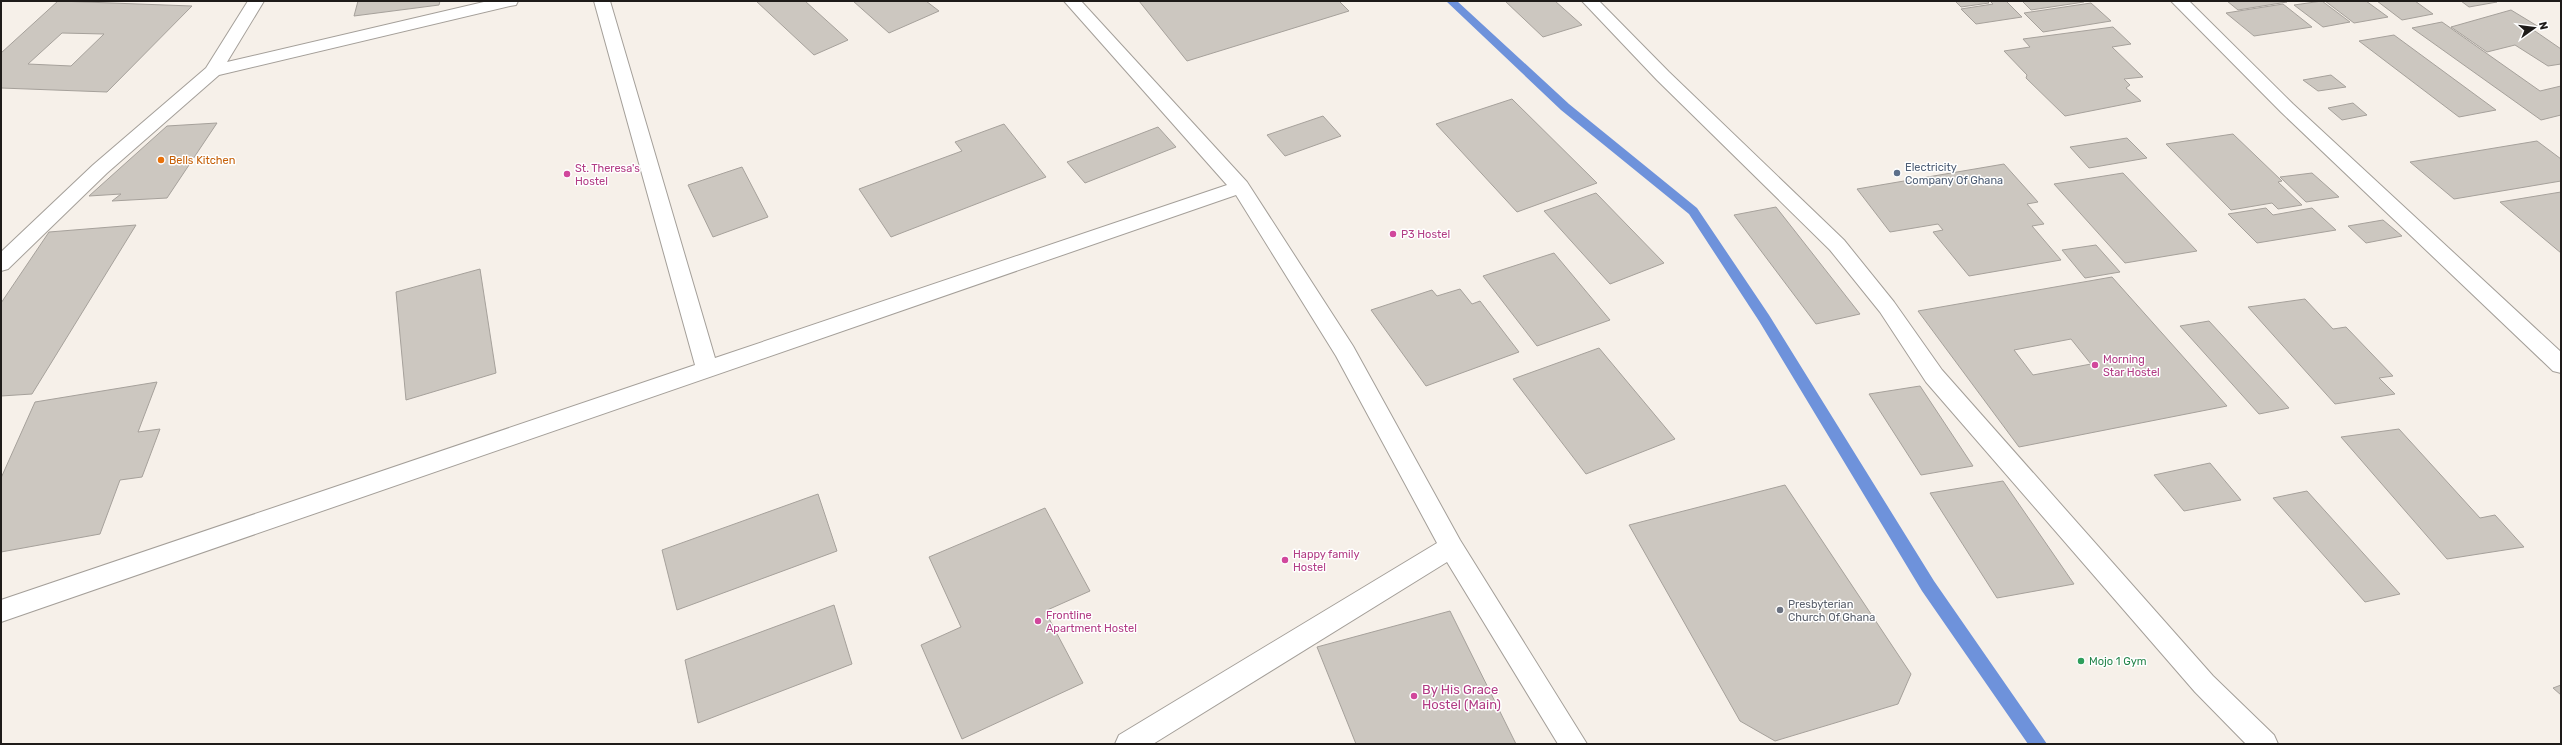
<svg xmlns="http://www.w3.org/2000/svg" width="2562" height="745" font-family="Rubik,sans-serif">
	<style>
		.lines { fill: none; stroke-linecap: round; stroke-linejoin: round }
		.stream { fill: #6e92db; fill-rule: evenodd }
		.building { fill: #ccc7c0; stroke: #a6a19b; fill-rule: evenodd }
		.minor-casing { stroke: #a49f99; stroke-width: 2 }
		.minor { fill: #fff; fill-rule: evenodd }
		.food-dot { fill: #e8710a; stroke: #fff; stroke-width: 1.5 }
		.service-dot { fill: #5c6f8a; stroke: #fff; stroke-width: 1.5 }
		.hotel-dot { fill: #d1479c; stroke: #fff; stroke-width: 1.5 }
		.worship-dot { fill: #6b7280; stroke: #fff; stroke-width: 1.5 }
		.leisure-dot { fill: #2e9e5b; stroke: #fff; stroke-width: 1.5 }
		.labels { text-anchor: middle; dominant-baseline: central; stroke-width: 3; stroke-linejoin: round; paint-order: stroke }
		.food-label { font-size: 11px; fill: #c56008; stroke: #fff; text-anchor: start }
		.service-label { font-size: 11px; fill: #4e5e75; stroke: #fff; text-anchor: start }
		.hotel-label { font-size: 11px; fill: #b23c85; stroke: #fff; text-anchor: start }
		.worship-label { font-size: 11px; fill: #5b616d; stroke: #fff; text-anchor: start }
		.leisure-label { font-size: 11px; fill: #27864d; stroke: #fff; text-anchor: start }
		.near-hotel-label { font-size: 13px; fill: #b23c85; stroke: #fff; text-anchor: start }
	</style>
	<rect width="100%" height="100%" fill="#f6f0e9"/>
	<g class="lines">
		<path class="stream" d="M1446,1H1457L1569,104L1697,208L1769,315L1934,581L2047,744H2028L1922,591L1759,321L1689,214L1561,110Z"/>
	</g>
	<path class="building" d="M58,1L192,6L107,92L1,88V53ZM62,33L104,34L71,66L28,64Z
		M358,1H440L439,5L354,16Z
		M756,1H805L848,40L814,55Z
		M853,1H926L939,11L889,33Z
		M1139,1H1339L1349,11L1187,61Z
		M1505,1H1555L1582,25L1543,37Z
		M1955,1H1987L1989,3L1961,7Z
		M1990,1H2006L2022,17L1976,24L1961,9L1993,4Z
		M2022,1H2083L2084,2L2031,10Z
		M2227,1H2285L2287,2L2238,10Z
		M2322,1L2350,22L2323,27L2294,5Z
		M2325,1H2366L2388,17L2354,23Z
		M2377,1H2415L2433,14L2402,20Z
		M2461,1H2495L2497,2L2469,7Z
		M2091,3L2111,21L2043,32L2024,13Z
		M2283,4L2312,27L2254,36L2226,13Z
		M2511,10L2539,27L2532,29L2561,49V64L2548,66L2515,45L2487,52L2451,27Z
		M2442,22L2540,91L2561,86V115L2541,120L2412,28Z
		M2113,27L2131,44L2112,47L2143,77L2124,79L2130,85L2126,88L2141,101L2065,116L2026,78L2027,75L2004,51L2030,47L2023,39Z
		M2394,35L2496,110L2459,117L2359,41Z
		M2331,75L2346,87L2318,91L2303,80Z
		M1512,99L1597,183L1517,212L1436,124Z
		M2353,103L2367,115L2342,120L2328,108Z
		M1323,116L1341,136L1285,156L1267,135Z
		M217,123L167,198L112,201L121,194L89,196L167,126Z
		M1004,124L1046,177L891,237L859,189L962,151L955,142Z
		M1158,127L1176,147L1085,183L1067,162Z
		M2233,134L2282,181L2278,182L2302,205L2278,209L2272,203L2231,210L2166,144Z
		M2127,138L2147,158L2089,168L2070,147Z
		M2537,141L2561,159V181L2454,199L2410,162Z
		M2004,164L2038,202L2027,204L2044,224L2032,226L2061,260L1969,276L1933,232L1943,230L1938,224L1890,232L1857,189Z
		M742,167L768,217L713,237L688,185Z
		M2123,173L2197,251L2125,263L2054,184Z
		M2312,173L2339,197L2306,202L2280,177Z
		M2561,192V253L2500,202Z
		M1596,193L1664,263L1610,284L1544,211Z
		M1776,207L1860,314L1816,324L1734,215Z
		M2266,208L2273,215L2312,208L2336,230L2257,243L2228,214Z
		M2383,220L2402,236L2366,243L2348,226Z
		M136,225L32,394L1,396V303L49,232Z
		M2096,245L2120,272L2085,278L2062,250Z
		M1554,253L1610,320L1537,346L1483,276Z
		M480,269L496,373L406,400L396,292Z
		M2112,277L2227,406L2019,447L1918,311ZM2071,339L2091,364L2033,375L2014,350Z
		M1460,289L1472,304L1480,301L1519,352L1426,386L1371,310L1432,290L1437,296Z
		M2305,299L2333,329L2346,327L2393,376L2379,378L2395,394L2335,404L2248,307Z
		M2209,321L2289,408L2259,414L2180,326Z
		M1599,348L1675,439L1586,474L1513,379Z
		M157,382L138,432L160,429L142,477L120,480L100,534L1,552V478L35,402Z
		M1920,386L1973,466L1921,475L1869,394Z
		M2399,429L2480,518L2495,515L2524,547L2447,559L2341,437Z
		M2210,463L2241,500L2184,511L2154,475Z
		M2003,481L2074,584L1997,598L1930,493Z
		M1785,485L1911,674L1898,704L1775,741L1740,721L1629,525Z
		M2307,491L2400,594L2365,602L2273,498Z
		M818,494L837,551L677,610L662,550Z
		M1045,508L1090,591L1045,611L1083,683L962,739L921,645L961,627L929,557Z
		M834,605L852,664L698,723L685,660Z
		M1450,611L1516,744H1356L1317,647Z
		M2561,685V695L2553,688Z"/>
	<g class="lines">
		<defs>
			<path id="minor" d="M248,1H264L227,62L488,1H518L516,5L510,6L219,75L107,173L8,269L1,271V252L93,165L206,68Z
				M594,1H610L715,358L1227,185L1064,1H1081L1247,182L1353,346L1460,540L1587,744H1558L1447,562L1153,744H1115L1119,735L1437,543L1336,356L1236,195L1,622V600L695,365Z
				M1582,1H1599L1669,72L1844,240L1894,302L1942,370L2213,676L2274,735L2278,744H2246L2195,692L1926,382L1880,312L1830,250L1657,80Z
				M2171,1H2189L2293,104L2561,352V373L2553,371L2281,112Z"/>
		</defs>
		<use href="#minor" class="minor-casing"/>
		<use href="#minor" class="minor"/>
	</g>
	<circle class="food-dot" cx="161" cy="160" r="4"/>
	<circle class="service-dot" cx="1897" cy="173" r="4"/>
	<g class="hotel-dot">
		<circle cx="567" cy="174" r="4"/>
		<circle cx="1393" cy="234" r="4"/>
		<circle cx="2095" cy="365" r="4"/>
		<circle cx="1285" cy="560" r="4"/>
		<circle cx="1038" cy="621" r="4"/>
		<circle cx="1414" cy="696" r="4"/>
	</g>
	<circle class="worship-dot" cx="1780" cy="610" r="4"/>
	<circle class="leisure-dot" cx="2081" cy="661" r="4"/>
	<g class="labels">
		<g class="food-label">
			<text x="169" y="160">Bells Kitchen</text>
		</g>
		<g class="service-label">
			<text x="1905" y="167">Electricity<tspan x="1905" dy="13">Company Of Ghana</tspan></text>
		</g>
		<g class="hotel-label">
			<text x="575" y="168">St. Theresa's<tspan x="575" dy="13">Hostel</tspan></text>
			<text x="1401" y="234">P3 Hostel</text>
			<text x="2103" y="359">Morning<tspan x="2103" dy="13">Star Hostel</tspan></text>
			<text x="1293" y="554">Happy family<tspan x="1293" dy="13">Hostel</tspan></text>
			<text x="1046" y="615">Frontline<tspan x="1046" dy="13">Apartment Hostel</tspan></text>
		</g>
		<g class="worship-label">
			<text x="1788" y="604">Presbyterian<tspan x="1788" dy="13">Church Of Ghana</tspan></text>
		</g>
		<g class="leisure-label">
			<text x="2089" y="661">Mojo 1 Gym</text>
		</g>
		<g class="near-hotel-label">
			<text x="1422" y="689">By His Grace<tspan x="1422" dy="15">Hostel (Main)</tspan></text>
		</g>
	</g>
	<rect width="2562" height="745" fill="none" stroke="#1e1b19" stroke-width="4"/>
	<g transform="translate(2534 28) rotate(76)" stroke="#ffffff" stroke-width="3" paint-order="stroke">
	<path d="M0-3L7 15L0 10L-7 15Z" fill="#1e1b19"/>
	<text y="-6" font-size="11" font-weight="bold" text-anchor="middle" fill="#1e1b19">N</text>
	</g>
</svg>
